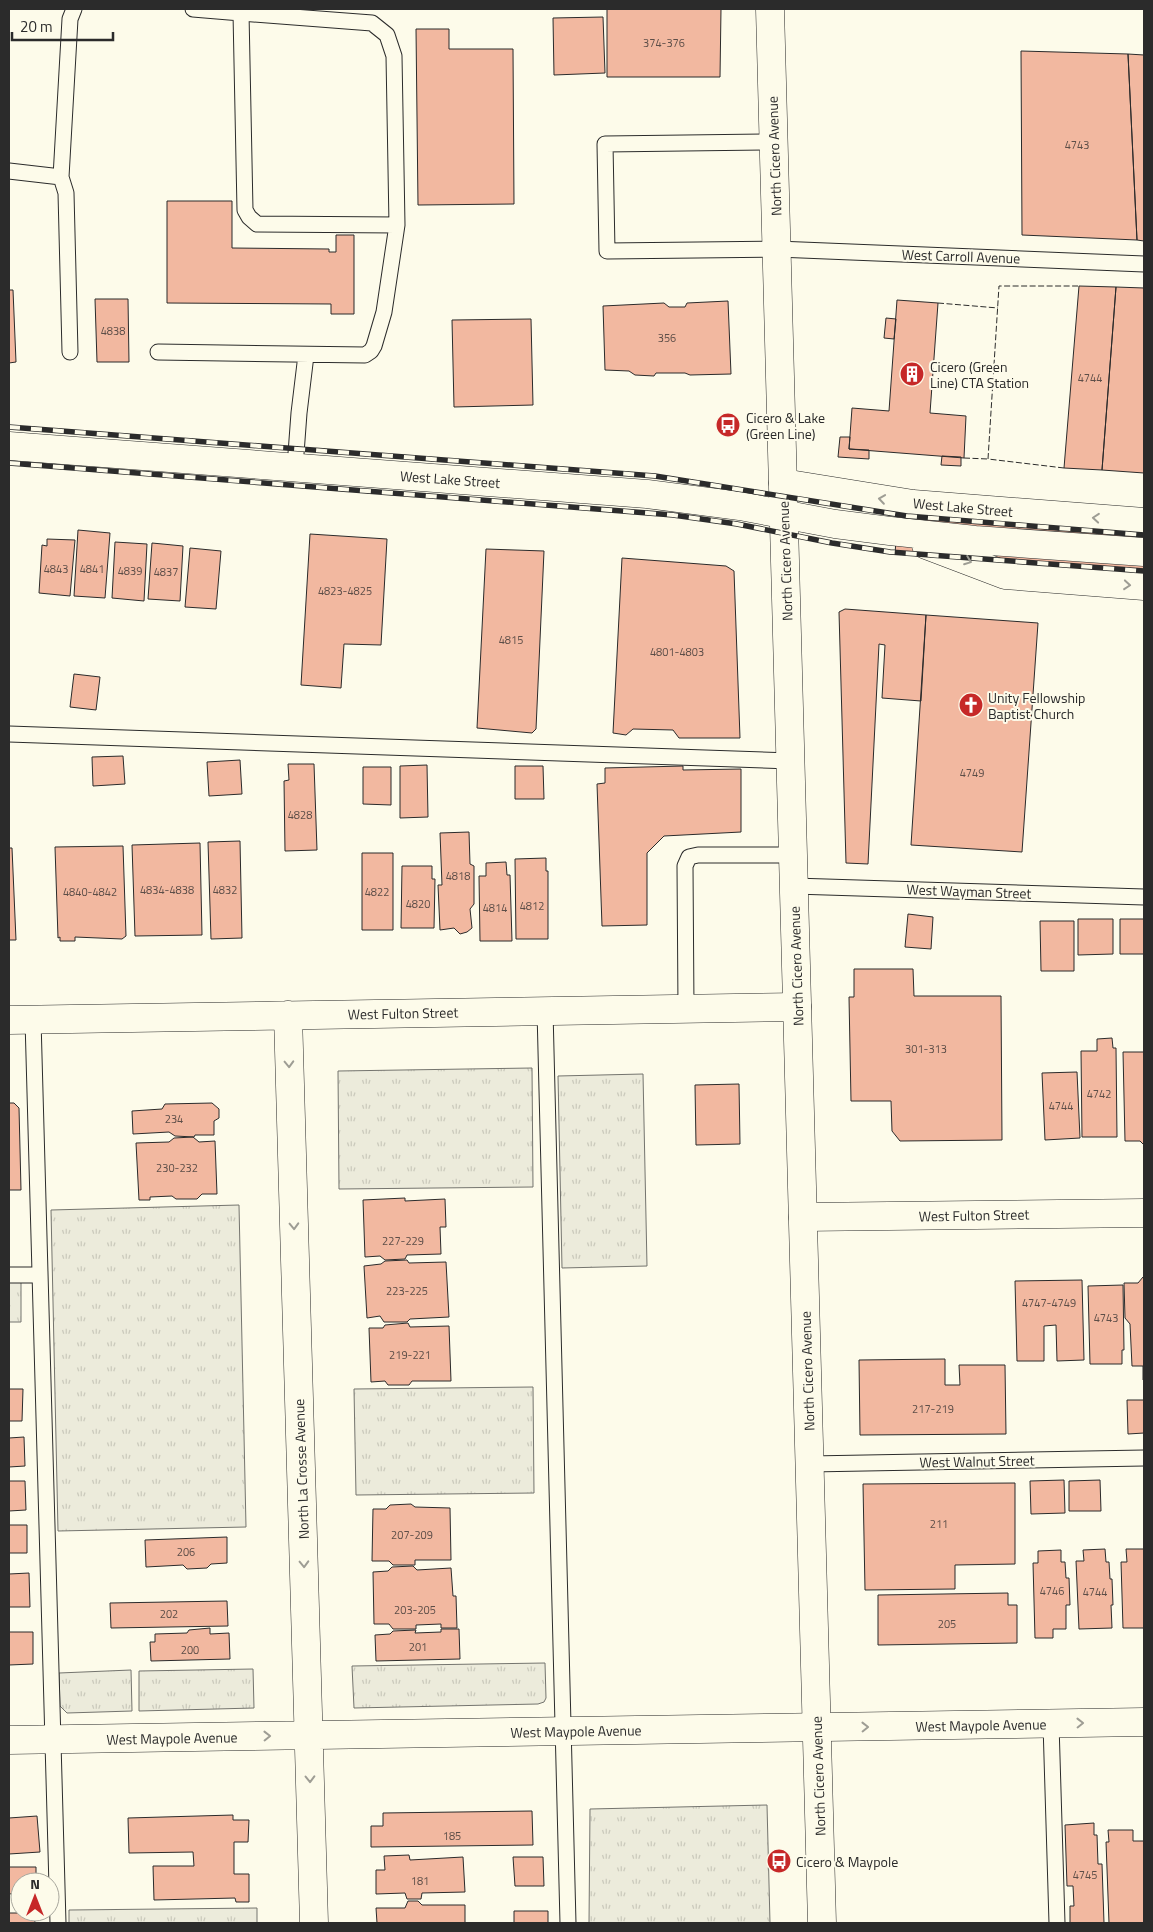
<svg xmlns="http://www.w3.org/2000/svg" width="1153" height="1932" font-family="'Titillium Web',sans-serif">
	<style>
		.grass { fill: url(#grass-tufts); stroke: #74746e }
		.building { fill: #f2b8a0; stroke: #2b2b2b }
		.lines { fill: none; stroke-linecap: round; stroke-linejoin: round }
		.lane-casing { stroke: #2b2b2b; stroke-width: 17 }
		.street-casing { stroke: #2b2b2b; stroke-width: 29 }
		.secondary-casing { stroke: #2b2b2b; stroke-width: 29 }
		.primary-casing { stroke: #2b2b2b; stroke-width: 29 }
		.lane { stroke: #fdfbea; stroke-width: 15 }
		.street { stroke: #fdfbea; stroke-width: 28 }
		.secondary { stroke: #fdfbea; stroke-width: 28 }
		.primary { stroke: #fdfbea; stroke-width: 28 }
		.rail-casing { stroke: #2b2b2b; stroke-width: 5.5 }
		.rail { stroke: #fdfbea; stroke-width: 4; stroke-dasharray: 11; stroke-linecap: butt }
		.fence { stroke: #2b2b2b; stroke-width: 1; stroke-dasharray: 6 2.5; stroke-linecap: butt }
		.oneway { stroke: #9e9d94 }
		.labels { text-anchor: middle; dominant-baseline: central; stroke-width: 4; stroke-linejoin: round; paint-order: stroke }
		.number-label { font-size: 11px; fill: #5d4e48 }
		.street-label { font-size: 14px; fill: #2b2b2b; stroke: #fdfbea }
		.poi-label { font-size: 14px; fill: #2b2b2b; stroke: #fdfbea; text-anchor: start }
	</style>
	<defs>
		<pattern id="grass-tufts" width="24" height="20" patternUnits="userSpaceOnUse" patternTransform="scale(1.25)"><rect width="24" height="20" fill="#ecebdb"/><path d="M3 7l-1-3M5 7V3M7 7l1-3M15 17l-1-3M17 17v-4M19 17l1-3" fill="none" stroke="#cbcabc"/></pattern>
	</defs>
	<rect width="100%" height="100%" fill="#fdfbea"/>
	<path class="grass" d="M532,1068L533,1187L339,1189L338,1071Z
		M643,1074L647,1266L562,1268L558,1076Z
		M239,1205L246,1527L58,1531L51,1210Z
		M21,1278V1322H9V1279Z
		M533,1387L534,1493L356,1495L354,1389Z
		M545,1663L546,1698L544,1702L538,1704L354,1708L352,1666Z
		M253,1669L254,1708L139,1711V1671Z
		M131,1670L132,1711L67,1713L60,1706L59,1673Z
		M767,1805L770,1923H589L590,1809Z
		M257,1908V1923H69V1910Z"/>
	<path class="building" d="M607,9H721L720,77H607Z
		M603,17L605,73L554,75L553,18Z
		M416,29H449V49H513L514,204L418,205Z
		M1021,51L1128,54L1137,240L1022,235Z
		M1128,54L1144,55V241L1137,240Z
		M167,201H232V248L329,249V252H336V235H354V314H331V304L167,303Z
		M1079,286L1116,287L1102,470L1064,468Z
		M1116,287L1144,288V473L1102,470Z
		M9,290H13L16,362L9,363Z
		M95,299H128L129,362H97Z
		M897,300L938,303L930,413L966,416L964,458L849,449L852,408L889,411Z
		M728,301L731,374L690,375L685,373H656L654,376L635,375L629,371L605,370L603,306L664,303L669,307H685L687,303Z
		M886,318L896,319L894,339L884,338Z
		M531,319L533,405L454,407L452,320Z
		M840,437H850L849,449L869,450V459L838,457Z
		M942,456L961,457V466L941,465Z
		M898,512L1144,531V573L895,554Z
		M78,530L110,533L105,598L74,596Z
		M310,534L387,539L381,645L344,644L341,688L301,685Z
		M47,539L75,540L70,596L39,593L42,545L47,546Z
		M115,542L147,544L144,601L112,598Z
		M152,543L183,546L180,601L148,599Z
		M190,548L221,551L216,609L185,607Z
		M486,549L544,551L536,729L532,733L477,728Z
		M622,558L726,566L734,571L740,738H679L673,730L633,729L626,735L613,733Z
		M845,609L926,615L921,701L882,698L885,645L879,644L868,864L846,863L839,612Z
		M926,615L1038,623L1022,852L911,845Z
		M74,674L100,677L96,710L70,707Z
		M123,756L125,784L93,786L92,757Z
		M240,760L242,794L209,796L207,762Z
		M288,764H314L317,850L285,851L284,781L289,780Z
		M427,765L428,817L400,818V766Z
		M515,766H543L544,799H515Z
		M683,766V770L741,769V832L664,836L647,853V925L602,926L597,784L605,783V768Z
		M363,767H391V805L363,804Z
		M469,832L470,864L474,866V904L470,909L472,928L467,932L460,934L454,928L440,930L438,885H442L440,833Z
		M240,841L242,938L211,939L208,842Z
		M200,843L202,935L135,936L132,845Z
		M123,846L126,936L122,939L75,937V941H60V937L58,938L55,847Z
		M9,848H12L16,940H9Z
		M362,853H393V930H362Z
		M546,858V871H548V939H516L515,859Z
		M506,862L507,875H510L512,941H480L479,876H486V863Z
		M402,866H432V879H435L434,928H401Z
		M908,914L933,917L931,949L905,947Z
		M1078,919H1113V954L1078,955Z
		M1120,919H1144V954H1120Z
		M1040,921H1074V971H1041Z
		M854,969H913L914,996H1001L1002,1140L900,1141L892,1131L891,1101H851L849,997H854Z
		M1112,1038L1113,1048H1116L1117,1137H1082L1081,1051H1097V1039Z
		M1123,1052H1144V1145L1140,1141H1125Z
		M1077,1072L1080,1138L1045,1140L1042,1073Z
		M739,1084L740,1144L696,1145L695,1085Z
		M9,1103H14L19,1108L21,1190H9Z
		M212,1103L219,1109V1118L214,1121V1135H195L194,1137L175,1136L169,1132L133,1134L132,1111L162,1109L165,1104Z
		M193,1137L199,1142L215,1141L217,1194H202L197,1199H176L172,1196L150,1197V1200H139L136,1143L169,1142L174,1138Z
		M405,1198V1201L445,1199L446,1227H440L441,1254L407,1255L405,1259L385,1260L380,1256L365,1257L363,1200Z
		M407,1260L409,1263L446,1262L449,1317L410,1319L407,1322H384L380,1316L367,1318L364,1266L381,1264L385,1261Z
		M1143,1277H1144V1380H1143V1366H1132L1130,1324L1125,1318L1124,1283H1138Z
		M1082,1280L1084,1360L1057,1361L1056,1325L1044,1326V1361H1017L1015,1281Z
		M1123,1285L1124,1350H1122V1364H1090L1088,1286Z
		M408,1323L410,1327L449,1326L451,1381H412L409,1385H388L385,1381L371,1382L369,1328H383L385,1325Z
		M945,1359V1385H960L959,1365H1005L1006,1434L860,1435L859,1360Z
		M9,1389H23L22,1421H9Z
		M1127,1400H1144V1433L1128,1434Z
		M24,1437L25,1466L9,1467V1438Z
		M1064,1480L1065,1513L1031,1514L1030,1481Z
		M1100,1480L1101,1511H1069V1481Z
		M9,1481H25L26,1510L9,1511Z
		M1015,1483V1564L955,1565V1589L865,1590L863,1484Z
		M411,1504L415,1507L450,1508L451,1560H415V1565H393L389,1561H372L373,1509H386L390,1505Z
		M9,1525H27V1553H9Z
		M227,1537V1563L211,1564L207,1568L187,1569L183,1565L146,1567L145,1540Z
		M1105,1549L1106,1562H1109L1110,1579H1112L1113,1605H1111L1112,1628L1079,1629L1076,1561H1084L1083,1550Z
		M1126,1549H1144V1628H1123L1121,1562H1127Z
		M1061,1550V1562H1065L1066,1578H1069L1070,1605H1066V1629H1053V1638H1035L1033,1563H1038V1551Z
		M413,1566L417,1570L451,1568L453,1596H456L457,1628H441V1624L416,1625V1629H393L389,1624H374L373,1572L388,1571L392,1567Z
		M29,1573L30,1607H9V1574Z
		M1008,1593V1605H1017V1643L878,1645V1595Z
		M227,1601L228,1626L111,1628L110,1603Z
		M210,1628V1634L229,1633L230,1659L151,1661L150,1642H155V1634L187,1633L189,1630Z
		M441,1629H459L460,1659L376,1661L375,1635L390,1634L393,1631L416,1630L415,1633L441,1632Z
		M9,1632H33V1664L9,1665Z
		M532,1811L533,1845L371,1847V1826H383V1813Z
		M233,1815V1820H249L248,1842H234V1874H249V1902H236L235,1898L154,1900L153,1866H194L193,1852L129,1853L128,1818Z
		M37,1816L40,1852L9,1854V1818Z
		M1094,1823V1835H1097L1098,1864H1102L1104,1923H1070V1906H1074L1073,1886H1067L1065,1825Z
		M1108,1830H1133V1841H1144V1923H1109L1106,1842H1109Z
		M409,1855L410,1860L463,1857L465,1892L422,1893L421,1899H407L405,1893L376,1894V1870H385L384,1856Z
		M513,1857H543L544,1886H515Z
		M9,1867H36V1882H20V1893L9,1894Z
		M408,1901H418L422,1905H465V1923H377L376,1908H405Z
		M514,1911H548V1923H514Z
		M9,1913H34L35,1923H9Z"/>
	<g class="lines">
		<defs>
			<path id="lane" d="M193,9L241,13
				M774,142L605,144L607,251L777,249L1144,264
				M9,171L61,177L66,193L70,352
				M61,177L70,19L74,9
				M158,352L365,355L371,351L374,346L384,312L397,225L257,224L249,217L245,210L241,13L372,23L387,35L394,56L397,225
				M295,467L299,413L306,355
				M9,734L791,761
				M794,886L1144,897
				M686,1009L685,866L689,857L698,855H793
				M545,1011L568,1923
				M33,1020L58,1923
				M9,1275H40
				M810,1464L1144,1458
				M1051,1724L1057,1923"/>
			<path id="street" d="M288,1015L314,1923
				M9,1020L797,1007
				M803,1217L1144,1213
				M9,1740L1144,1722"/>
			<path id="secondary" d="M9,446L647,494L740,506L835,524L890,531L975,540L1144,552
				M783,483L913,504L1144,522
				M926,545L1005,575L1144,586"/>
			<path id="primary" d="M770,9L822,1923"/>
		</defs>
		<use href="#lane" class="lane-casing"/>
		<use href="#street" class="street-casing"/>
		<use href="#secondary" class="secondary-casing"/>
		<use href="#primary" class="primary-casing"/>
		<use href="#lane" class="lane"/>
		<use href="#street" class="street"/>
		<use href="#secondary" class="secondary"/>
		<use href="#primary" class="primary"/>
		<defs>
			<path id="rail" d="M9,427L655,476L907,516L1144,535
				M9,463L673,515L737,524L832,543L890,552L1144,571"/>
		</defs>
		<use href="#rail" class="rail-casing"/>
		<use href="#rail" class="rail"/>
		<path class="fence" d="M938,303L998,308
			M964,458L988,459
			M1064,468L988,459L999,286H1079"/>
	</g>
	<defs><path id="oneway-chevron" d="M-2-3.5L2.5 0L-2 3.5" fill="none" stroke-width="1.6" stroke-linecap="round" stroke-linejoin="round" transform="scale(1.25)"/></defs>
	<g class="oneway">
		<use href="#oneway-chevron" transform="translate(882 499) rotate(-172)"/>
		<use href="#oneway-chevron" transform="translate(1096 518) rotate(-175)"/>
		<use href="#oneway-chevron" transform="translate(968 561) rotate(21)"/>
		<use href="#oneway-chevron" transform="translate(1127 585) rotate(5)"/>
		<use href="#oneway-chevron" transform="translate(289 1064) rotate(88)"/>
		<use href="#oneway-chevron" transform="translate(294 1226) rotate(88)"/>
		<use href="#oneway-chevron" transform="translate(304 1564) rotate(88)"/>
		<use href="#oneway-chevron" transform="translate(1080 1723) rotate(-1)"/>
		<use href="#oneway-chevron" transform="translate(865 1727) rotate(-1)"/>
		<use href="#oneway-chevron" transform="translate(267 1736) rotate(-1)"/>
		<use href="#oneway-chevron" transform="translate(310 1779) rotate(89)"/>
	</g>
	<defs>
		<symbol id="building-disc" viewBox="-11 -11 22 22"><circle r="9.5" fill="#c62828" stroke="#fdfbea"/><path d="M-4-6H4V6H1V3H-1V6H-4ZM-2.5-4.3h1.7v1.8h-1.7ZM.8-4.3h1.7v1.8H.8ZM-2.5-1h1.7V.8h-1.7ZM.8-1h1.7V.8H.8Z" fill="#fff"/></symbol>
		<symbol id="bus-disc" viewBox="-11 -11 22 22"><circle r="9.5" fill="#c62828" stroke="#fdfbea"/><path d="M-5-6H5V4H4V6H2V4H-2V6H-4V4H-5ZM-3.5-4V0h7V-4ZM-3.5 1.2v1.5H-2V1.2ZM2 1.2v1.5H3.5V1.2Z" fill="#fff"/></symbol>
		<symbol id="church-disc" viewBox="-11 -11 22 22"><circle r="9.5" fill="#c62828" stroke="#fdfbea"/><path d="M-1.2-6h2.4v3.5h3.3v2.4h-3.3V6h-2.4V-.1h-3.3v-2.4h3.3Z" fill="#fff"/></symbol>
	</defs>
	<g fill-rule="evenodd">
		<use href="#building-disc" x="898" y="360" width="28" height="28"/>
		<use href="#bus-disc" x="714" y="411" width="28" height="28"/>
		<use href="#church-disc" x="957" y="691" width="28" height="28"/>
		<use href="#bus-disc" x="765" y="1847" width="28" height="28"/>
	</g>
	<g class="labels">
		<g class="number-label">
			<text x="664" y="43">374-376</text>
			<text x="1077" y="145">4743</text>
			<text x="113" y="331">4838</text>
			<text x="667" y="338">356</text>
			<text x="1090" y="378">4744</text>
			<text x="56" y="569">4843</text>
			<text x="92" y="569">4841</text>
			<text x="130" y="571">4839</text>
			<text x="166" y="572">4837</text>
			<text x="345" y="591">4823-4825</text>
			<text x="511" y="640">4815</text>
			<text x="677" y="652">4801-4803</text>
			<text x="972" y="773">4749</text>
			<text x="300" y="815">4828</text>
			<text x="458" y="876">4818</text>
			<text x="167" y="890">4834-4838</text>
			<text x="225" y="890">4832</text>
			<text x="90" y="892">4840-4842</text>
			<text x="377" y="892">4822</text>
			<text x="418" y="904">4820</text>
			<text x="532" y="906">4812</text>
			<text x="495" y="908">4814</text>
			<text x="926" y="1049">301-313</text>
			<text x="1099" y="1094">4742</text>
			<text x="1061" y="1106">4744</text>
			<text x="174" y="1119">234</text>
			<text x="177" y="1168">230-232</text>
			<text x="403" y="1241">227-229</text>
			<text x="407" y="1291">223-225</text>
			<text x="1049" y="1303">4747-4749</text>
			<text x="1106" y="1318">4743</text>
			<text x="410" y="1355">219-221</text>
			<text x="933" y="1409">217-219</text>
			<text x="939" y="1524">211</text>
			<text x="412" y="1535">207-209</text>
			<text x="186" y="1552">206</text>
			<text x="1052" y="1591">4746</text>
			<text x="1095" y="1592">4744</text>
			<text x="415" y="1610">203-205</text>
			<text x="169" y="1614">202</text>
			<text x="947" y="1624">205</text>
			<text x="418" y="1647">201</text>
			<text x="190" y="1650">200</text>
			<text x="452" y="1836">185</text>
			<text x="1085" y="1875">4745</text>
			<text x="420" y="1881">181</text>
		</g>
		<g class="street-label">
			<text transform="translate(774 156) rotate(-92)">North Cicero Avenue</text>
			<text transform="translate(961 256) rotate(2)">West Carroll Avenue</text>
			<text transform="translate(450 479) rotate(4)">West Lake Street</text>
			<text transform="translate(963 507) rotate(5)">West Lake Street</text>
			<text transform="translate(785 561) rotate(-92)">North Cicero Avenue</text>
			<text transform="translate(969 891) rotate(2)">West Wayman Street</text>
			<text transform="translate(796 966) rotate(-92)">North Cicero Avenue</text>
			<text transform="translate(403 1013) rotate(-1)">West Fulton Street</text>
			<text transform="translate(974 1215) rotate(-1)">West Fulton Street</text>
			<text transform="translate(807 1371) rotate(-92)">North Cicero Avenue</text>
			<text transform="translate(977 1461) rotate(-1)">West Walnut Street</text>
			<text transform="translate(301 1469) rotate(-92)">North La Crosse Avenue</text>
			<text transform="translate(981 1725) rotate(-1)">West Maypole Avenue</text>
			<text transform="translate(576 1731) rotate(-1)">West Maypole Avenue</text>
			<text transform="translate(172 1738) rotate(-1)">West Maypole Avenue</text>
			<text transform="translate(818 1776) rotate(-92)">North Cicero Avenue</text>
		</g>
		<g class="poi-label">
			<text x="930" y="366">Cicero (Green<tspan x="930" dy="16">Line) CTA Station</tspan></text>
			<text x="746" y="417">Cicero &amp; Lake<tspan x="746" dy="16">(Green Line)</tspan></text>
			<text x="988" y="697">Unity Fellowship<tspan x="988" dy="16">Baptist Church</tspan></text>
			<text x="796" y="1861">Cicero &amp; Maypole</text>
		</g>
	</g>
	<rect width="1153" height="1932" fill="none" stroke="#2b2b2b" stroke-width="20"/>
	<g transform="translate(35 1897)"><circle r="24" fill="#fdfbea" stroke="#a9a89e"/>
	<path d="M0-4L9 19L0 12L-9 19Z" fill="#c62828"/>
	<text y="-8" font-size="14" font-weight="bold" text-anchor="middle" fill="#2b2b2b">N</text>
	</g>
	<path d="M12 32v8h101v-8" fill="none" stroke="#2b2b2b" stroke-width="2.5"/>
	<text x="20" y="32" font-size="15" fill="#2b2b2b" stroke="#fdfbea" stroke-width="4" paint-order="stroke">20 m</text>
</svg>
